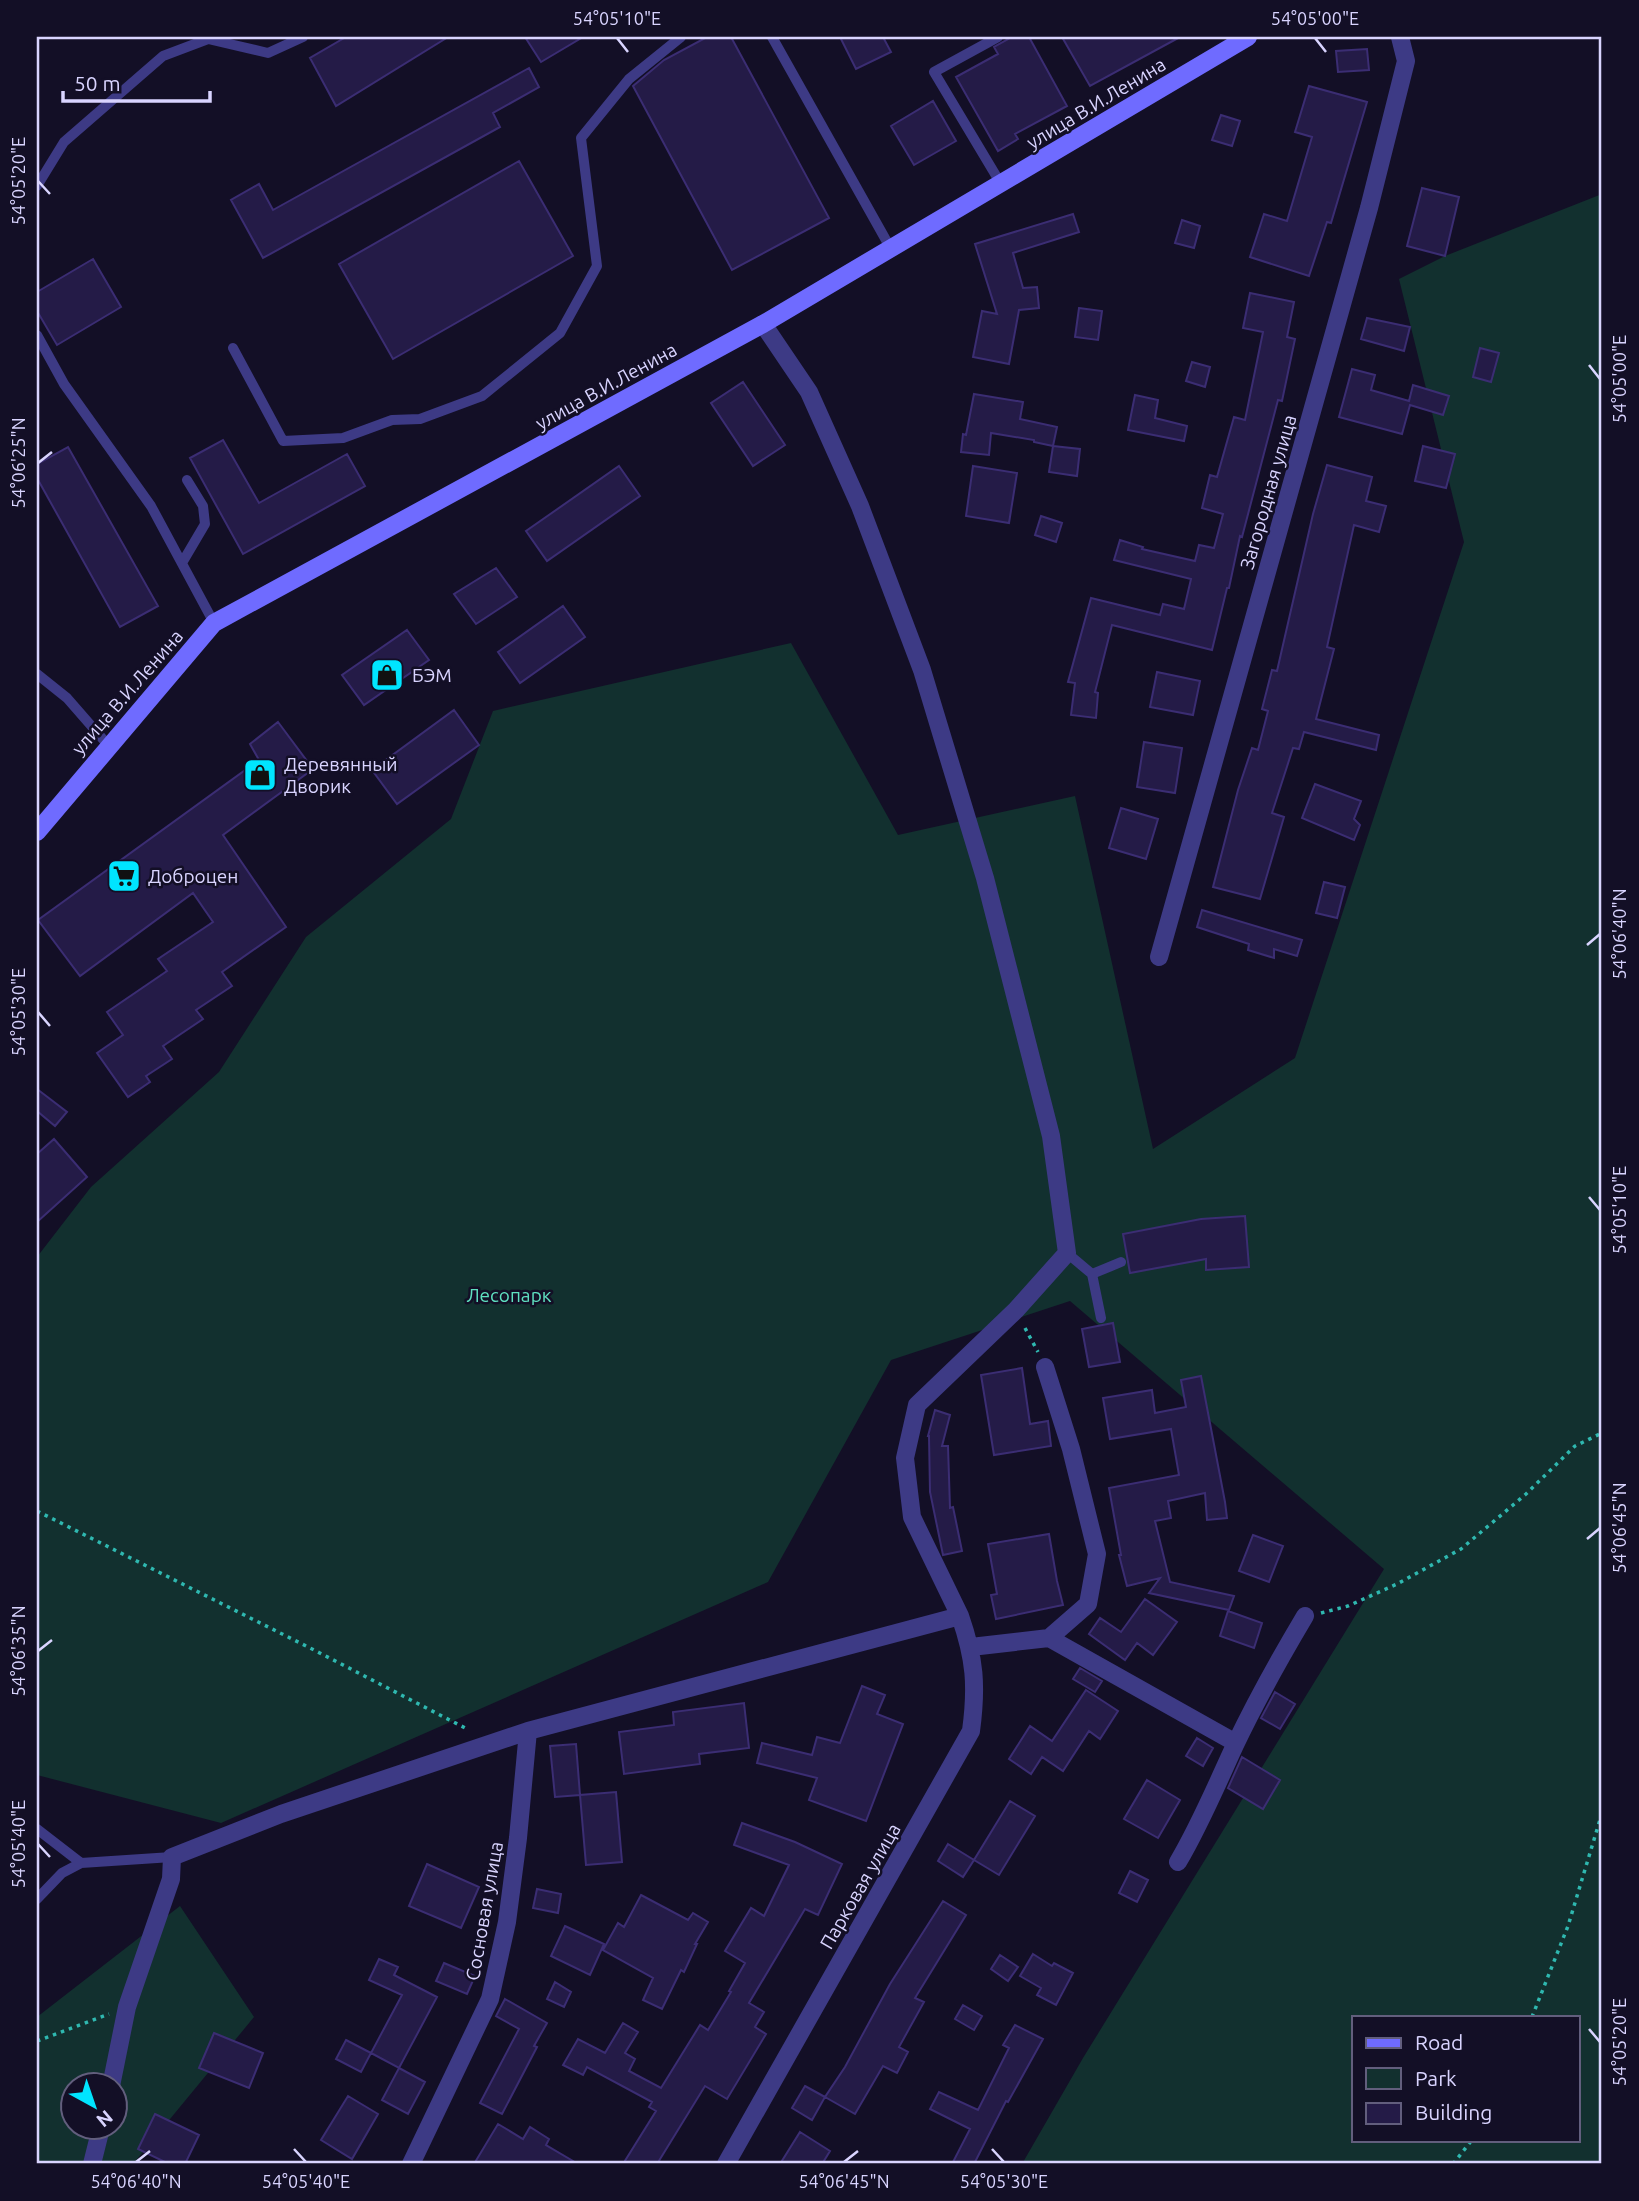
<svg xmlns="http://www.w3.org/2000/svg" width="1639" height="2201" font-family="Ubuntu,sans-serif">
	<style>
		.green { fill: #12302f; fill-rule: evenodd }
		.building { fill: #241b47; stroke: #3b2d73; stroke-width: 2 }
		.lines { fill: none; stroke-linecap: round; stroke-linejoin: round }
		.path { stroke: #2fb8b0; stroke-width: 3.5; stroke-dasharray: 3.5 5; stroke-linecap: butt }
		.lane { stroke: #3d3a85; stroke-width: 10 }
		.street { stroke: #3d3a85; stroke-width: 18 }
		.secondary { stroke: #6f6bff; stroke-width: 18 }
		.ticks { fill: none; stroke: #d9d4ff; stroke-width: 2.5 }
		.labels { text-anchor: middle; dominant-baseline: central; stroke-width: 5; stroke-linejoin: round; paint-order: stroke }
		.street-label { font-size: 19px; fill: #d9d4ff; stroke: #130f26 }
		.poi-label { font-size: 19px; fill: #d9d4ff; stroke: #130f26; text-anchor: start }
		.park-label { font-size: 19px; fill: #5fe0c0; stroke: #130f26 }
		.neatline { fill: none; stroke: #d9d4ff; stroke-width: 2.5 }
		.ticks-label { font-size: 18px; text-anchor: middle; fill: #d9d4ff }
	</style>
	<rect width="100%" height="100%" fill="#130f26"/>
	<path class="green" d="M1602,194V2164H1022L1083,2058L1384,1569L1070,1301L891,1360L768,1582L221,1823L37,1775V1257L91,1187L219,1072L306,937L451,819L493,711L791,643L898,835L1075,796L1153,1149L1295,1058L1464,542L1399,279L1445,256ZM1354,2017H1578V2140H1354Z
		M180,1906L254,2017L133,2164H37V2017ZM74,2086H116V2128H74Z"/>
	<path class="building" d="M346,37H448L336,106L310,58Z
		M525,37H583L541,62Z
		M707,37H731L829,218L732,270L633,86L664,60Z
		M840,37H883L891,52L856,69Z
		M1012,37H1029L1067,106L1015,134L1018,139L998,151L956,77L998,54L994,47Z
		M1062,37H1180L1090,86Z
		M1367,49L1369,70L1338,72L1336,51Z
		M529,68L539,87L493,113L500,127L263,258L231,200L259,184L273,210Z
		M1309,86L1367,102L1331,223L1327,222L1309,276L1250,257L1264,214L1287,221L1312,137L1295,132Z
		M933,101L956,141L914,165L891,126Z
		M1221,115L1240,121L1232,146L1212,140Z
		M519,161L573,256L393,359L339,264Z
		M1422,188L1459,197L1445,256L1407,246Z
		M1073,214L1079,232L1013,253L1023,288L1037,287L1039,308L1019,310L1009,364L973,357L982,311L997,314L975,244Z
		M1182,220L1200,226L1194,248L1175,243Z
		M93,259L121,307L57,345L37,311V292Z
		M1250,293L1294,302L1287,337L1295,339L1282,401L1278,400L1242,537L1240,536L1229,588H1227L1212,650L1112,625L1095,692L1098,693L1096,718L1071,715L1075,683L1068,682L1091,598L1160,615L1163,604L1184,609L1191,579L1114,560L1120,540L1143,547L1142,549L1195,561L1199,545L1214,548L1223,514L1202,508L1210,475L1217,477L1234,417L1245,420L1263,332L1243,328Z
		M1079,308L1102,311L1098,340L1075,337Z
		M1367,318L1410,327L1404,351L1361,339Z
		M1480,348L1499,353L1491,382L1473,377Z
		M1192,362L1210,367L1205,387L1186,381Z
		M1352,369L1375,375L1371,390L1409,401L1413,385L1449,396L1443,415L1410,405L1402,434L1339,417Z
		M743,382L785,445L753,466L711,403Z
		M974,394L1023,402L1020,419L1057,427L1053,446L1034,442V440L991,433L989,455L961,452L963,434L966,435Z
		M1135,395L1158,400L1155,418L1187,426L1184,441L1128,430Z
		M223,440L259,503L347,454L365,486L243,554L190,458Z
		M1053,446L1080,449L1077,476L1049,472Z
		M1423,446L1455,454L1446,488L1415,481Z
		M68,447L158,606L120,627L37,478V464Z
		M1327,465L1372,477L1366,501L1386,506L1379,532L1354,525L1327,647L1334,649L1316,719L1379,735L1376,750L1304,732L1299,749L1293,748L1272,813L1284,817L1260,899L1213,887L1238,790L1252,748L1258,750L1268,711L1262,709L1272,670L1277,671L1313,514Z
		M619,466L640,496L547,561L526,531Z
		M973,466L1017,473L1009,523L966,516Z
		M1041,516L1062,523L1056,542L1035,535Z
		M496,568L517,597L476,624L454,594Z
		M563,606L585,637L520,683L498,652Z
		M407,630L429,660L364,705L342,675Z
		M1157,672L1200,681L1193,715L1150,707Z
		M454,710L479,745L397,804L372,770Z
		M278,722L313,769L223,835L286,927L222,972L232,986L196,1010L203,1019L163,1046L172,1059L146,1076L150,1082L128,1097L97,1053L123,1035L107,1012L167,971L158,959L213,922L193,893L80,976L38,920L259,760L250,744Z
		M1144,742L1182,748L1175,793L1137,787Z
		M1315,784L1361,801L1354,819L1360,825L1354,840L1302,818Z
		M1121,808L1158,819L1146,859L1109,848Z
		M1324,882L1345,887L1337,918L1316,913Z
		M1202,910L1302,940L1297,956L1274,949V958L1248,950L1249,944L1197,927Z
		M37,1089L67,1112L55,1126L37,1111Z
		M54,1139L87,1177L37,1222V1154Z
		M1245,1216L1249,1267L1206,1270V1259L1130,1273L1123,1234L1201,1219Z
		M1113,1323L1120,1362L1089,1367L1082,1329Z
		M1022,1368L1030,1424L1048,1421L1051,1446L994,1455L981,1375Z
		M1201,1376L1225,1502L1227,1518L1207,1520L1205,1493L1168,1501L1171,1518L1155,1521L1170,1582L1234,1596L1229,1610L1149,1593L1160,1578L1127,1586L1119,1555H1121L1109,1488L1179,1475L1171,1429L1110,1439L1103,1398L1152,1390L1155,1413L1186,1407L1181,1380Z
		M935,1410L950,1415L942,1446H948L950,1508L953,1507L962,1551L943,1555L930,1492L929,1436H928Z
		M1049,1534L1057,1581L1063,1605L996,1619L991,1595L997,1594L988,1544Z
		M1253,1535L1283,1546L1269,1582L1239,1571Z
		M1145,1599L1177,1622L1153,1655L1137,1643L1125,1660L1089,1634L1100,1618L1121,1632Z
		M1228,1611L1262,1623L1254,1648L1220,1636Z
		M1080,1668L1102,1681L1095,1692L1073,1679Z
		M862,1686L885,1695L877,1714L903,1724L866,1821L809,1800L817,1778L757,1763L762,1743L812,1755L817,1737L840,1743Z
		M1086,1690L1118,1711L1100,1739L1089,1731L1063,1771L1042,1757L1031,1774L1009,1759L1030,1726L1052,1741Z
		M1275,1692L1295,1704L1280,1729L1261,1718Z
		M744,1703L749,1748L699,1754L700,1764L624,1774L619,1732L674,1725L673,1712Z
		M1197,1738L1213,1748L1203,1766L1186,1756Z
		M576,1744L580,1795L555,1797L550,1746Z
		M1242,1757L1280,1780L1263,1809L1228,1788Z
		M1147,1780L1180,1800L1158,1838L1124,1819Z
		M616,1792L622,1862L586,1865L580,1795Z
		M1010,1801L1035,1816L999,1875L974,1860Z
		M742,1823L795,1842L842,1864L818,1915L805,1909L749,2003L764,2012L755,2027L766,2034L727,2099L705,2086L657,2164H623L656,2111L649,2107L652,2102L587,2067L583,2075L563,2065L578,2039L605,2053L623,2023L638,2032L625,2053L635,2059L629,2071L661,2088L700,2025L708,2030L731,1992L729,1991L745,1963L725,1951L751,1908L764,1916L789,1865L734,1845Z
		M948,1844L974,1860L963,1877L938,1861Z
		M427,1864L479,1887L461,1928L409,1906Z
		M1130,1871L1148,1880L1137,1902L1119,1893Z
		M537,1889L561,1894L558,1913L533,1908Z
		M641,1895L688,1920L693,1913L708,1922L695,1944H697L684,1972L681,1970L662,2009L643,2000L653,1978L603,1950L618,1923L624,1927Z
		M943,1901L966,1915L915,1998L924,2002L899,2047L908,2052L897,2073L883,2066L855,2114L825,2097L845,2067L890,1984Z
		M565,1926L604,1944L590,1975L551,1956Z
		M1033,1954L1052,1966L1054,1963L1073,1973L1056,2005L1037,1995L1041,1988L1020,1976Z
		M1000,1955L1018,1967L1008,1981L991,1969Z
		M379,1959L398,1967L394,1975L437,1997L399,2068L371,2053L402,1995L369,1980Z
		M444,1963L475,1976L467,1994L436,1981Z
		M555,1982L571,1992L564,2007L547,1999Z
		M505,1999L547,2023L534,2046L537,2047L502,2114L480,2103L519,2029L496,2016Z
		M963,2005L982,2016L974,2030L955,2019Z
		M1015,2025L1043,2039L1008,2102L1006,2101L974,2164H952L970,2129L930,2109L939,2092L978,2110L1009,2048L1003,2045Z
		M214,2033L263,2053L249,2088L199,2068Z
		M346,2040L371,2053L361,2072L336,2059Z
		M399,2068L425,2082L408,2114L382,2100Z
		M805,2086L825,2097L812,2120L792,2108Z
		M348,2096L378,2114L352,2159L321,2140Z
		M155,2114L199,2135L185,2164H169L138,2149Z
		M498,2124L523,2139L530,2127L549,2139L546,2145L578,2164H474Z
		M800,2132L830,2151L822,2164H780Z"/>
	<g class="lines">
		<path class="path" d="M1025,1328L1038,1352
			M37,1511L316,1651L469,1730
			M1321,1613L1348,1606L1397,1584L1461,1549L1526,1494L1575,1446L1602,1433
			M1532,2017L1568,1926L1602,1813
			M37,2041L109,2014
			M1453,2164L1472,2140"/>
		<path class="lane" d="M772,37L891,249
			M998,37L934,72L1001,184
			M37,186L64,142L163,56L208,39L268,53L303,37
			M37,335L64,384L151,506L214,623
			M233,348L283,441L343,438L392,420L420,419L482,396L560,333L597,266L581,138L629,79L681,37
			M182,563L205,524L203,506L187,480
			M37,674L67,698L108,745
			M1067,1253L1092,1274L1101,1318
			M1092,1274L1121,1262
			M37,1829L81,1863L172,1857
			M37,1899L62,1873L81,1863"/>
		<path class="street" d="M1159,957L1369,208L1406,61L1400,37
			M1049,1638L1236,1743
			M971,1647L1049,1638L1088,1604L1097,1554L1071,1449L1045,1367
			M1178,1862C1200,1825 1217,1784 1235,1745C1256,1701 1280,1658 1305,1616
			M111,2086L127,2007L171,1879L172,1857L281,1814L528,1731L960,1616L912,1517L905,1458L917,1405L1016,1310L1067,1253L1051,1136L985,878L922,670L860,506L809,392L763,324
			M92,2164L101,2128
			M411,2164L490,1999L507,1922L518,1838L528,1731
			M726,2164L971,1731C977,1686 975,1659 960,1616"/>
		<path class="secondary" d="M37,832L214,623L763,324L1248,37"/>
	</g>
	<path class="ticks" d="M617,38L628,52M1315,38L1326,52M38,181L50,194M1589,365L1600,379M38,463L52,452M1587,945L1600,934M38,1012L50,1026M1589,1197L1600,1210M1587,1539L1600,1528M38,1651L52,1640M38,1844L50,1857M1589,2029L1600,2042M294,2149L306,2162M992,2149L1004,2162M136,2162L150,2151M844,2162L858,2151"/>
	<defs>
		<symbol id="shop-square" viewBox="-11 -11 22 22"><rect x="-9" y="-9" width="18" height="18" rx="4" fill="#00e5ff" stroke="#130f26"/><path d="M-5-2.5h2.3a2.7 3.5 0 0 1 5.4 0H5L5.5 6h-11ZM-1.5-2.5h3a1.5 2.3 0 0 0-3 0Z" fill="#111"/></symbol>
		<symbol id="supermarket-square" viewBox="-11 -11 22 22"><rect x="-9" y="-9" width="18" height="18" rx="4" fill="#00e5ff" stroke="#130f26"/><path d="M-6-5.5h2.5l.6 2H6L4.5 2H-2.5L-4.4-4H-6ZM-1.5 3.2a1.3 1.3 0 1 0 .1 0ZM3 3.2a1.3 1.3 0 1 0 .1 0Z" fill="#111"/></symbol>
	</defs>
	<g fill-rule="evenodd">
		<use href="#shop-square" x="368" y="656" width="38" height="38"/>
		<use href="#shop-square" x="241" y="756" width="38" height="38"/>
		<use href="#supermarket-square" x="105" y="857" width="38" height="38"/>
	</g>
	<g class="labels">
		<g class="street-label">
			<text transform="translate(1096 103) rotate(-31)">улица В.И.Ленина</text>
			<text transform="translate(606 386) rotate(-29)">улица В.И.Ленина</text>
			<text transform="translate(1268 492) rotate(-74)">Загородная улица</text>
			<text transform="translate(127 692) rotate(-49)">улица В.И.Ленина</text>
			<text transform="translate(860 1886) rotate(-60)">Парковая улица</text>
			<text transform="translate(484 1911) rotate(-80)">Сосновая улица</text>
		</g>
		<g class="poi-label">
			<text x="412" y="675">БЭМ</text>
			<text x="284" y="764">Деревянный<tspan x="284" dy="22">Дворик</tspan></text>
			<text x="148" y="876">Доброцен</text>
		</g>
		<g class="park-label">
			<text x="509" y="1295">Лесопарк</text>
		</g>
	</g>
	<rect width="1639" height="2201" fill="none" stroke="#130f26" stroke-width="77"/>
	<rect x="1352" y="2016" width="228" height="126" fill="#130f26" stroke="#625e7d" stroke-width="2"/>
	<rect x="1366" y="2038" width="35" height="10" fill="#6f6bff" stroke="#625e7d" stroke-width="2"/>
	<text x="1415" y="2050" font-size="21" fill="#d9d4ff">Road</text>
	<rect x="1366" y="2068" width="35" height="21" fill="#12302f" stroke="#625e7d" stroke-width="2"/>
	<text x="1415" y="2086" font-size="21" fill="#d9d4ff">Park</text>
	<rect x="1366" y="2103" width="35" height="21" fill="#241b47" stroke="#625e7d" stroke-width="2"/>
	<text x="1415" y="2120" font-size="21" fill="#d9d4ff">Building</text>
	<g transform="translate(94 2106) rotate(140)"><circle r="33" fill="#130f26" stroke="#625e7d" stroke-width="2"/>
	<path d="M0-5L12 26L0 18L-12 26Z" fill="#00e5ff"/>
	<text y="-10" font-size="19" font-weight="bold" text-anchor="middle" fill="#d9d4ff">N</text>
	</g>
	<path d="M63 91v10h147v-10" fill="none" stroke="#d9d4ff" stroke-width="3.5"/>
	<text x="74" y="91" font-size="21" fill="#d9d4ff" stroke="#130f26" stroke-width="5" paint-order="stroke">50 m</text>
	<rect x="38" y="38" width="1562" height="2124" class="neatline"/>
	<g class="ticks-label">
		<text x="617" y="25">54°05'10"E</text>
		<text x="1315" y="25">54°05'00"E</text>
		<text transform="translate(19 181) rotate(-90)" y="6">54°05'20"E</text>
		<text transform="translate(1620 379) rotate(-90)" y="6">54°05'00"E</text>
		<text transform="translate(19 463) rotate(-90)" y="6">54°06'25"N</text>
		<text transform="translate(1620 934) rotate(-90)" y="6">54°06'40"N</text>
		<text transform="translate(19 1012) rotate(-90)" y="6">54°05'30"E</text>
		<text transform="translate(1620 1210) rotate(-90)" y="6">54°05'10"E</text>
		<text transform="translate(1620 1528) rotate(-90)" y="6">54°06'45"N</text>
		<text transform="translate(19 1651) rotate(-90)" y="6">54°06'35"N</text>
		<text transform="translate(19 1844) rotate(-90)" y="6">54°05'40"E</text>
		<text transform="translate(1620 2042) rotate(-90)" y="6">54°05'20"E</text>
		<text x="136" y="2188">54°06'40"N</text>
		<text x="306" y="2188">54°05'40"E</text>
		<text x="844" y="2188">54°06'45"N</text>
		<text x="1004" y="2188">54°05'30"E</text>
	</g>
</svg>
